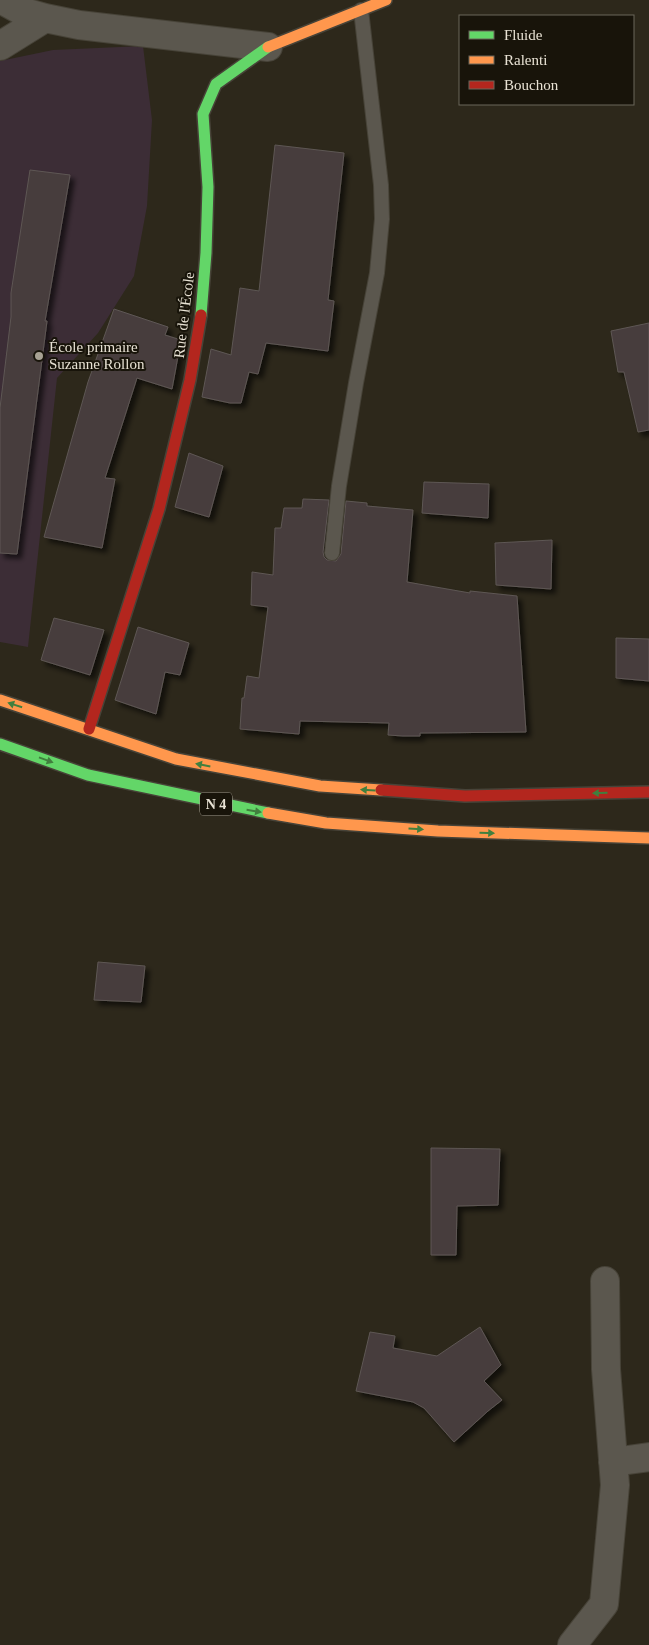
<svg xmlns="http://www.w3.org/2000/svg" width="649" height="1645" font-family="Georgia,serif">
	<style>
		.education { fill: #3c2d36 }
		.building { fill: #473c3d; stroke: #5e5754; filter: url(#shadow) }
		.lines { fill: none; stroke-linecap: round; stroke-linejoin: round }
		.lane-casing { stroke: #474338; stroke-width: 16 }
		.street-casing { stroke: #474338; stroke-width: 30 }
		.fast-casing { stroke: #474338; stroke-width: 14 }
		.slow-casing { stroke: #474338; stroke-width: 14 }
		.jam-casing { stroke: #474338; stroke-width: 14 }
		.lane { stroke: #5b574e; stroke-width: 14 }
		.street { stroke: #5b574e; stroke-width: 28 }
		.fast { stroke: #63d668; stroke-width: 11 }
		.slow { stroke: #ff974d; stroke-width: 11 }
		.jam { stroke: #b3261e; stroke-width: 11 }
		.oneway { fill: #417f3e }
		.poi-dot { fill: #a7a193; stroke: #18140a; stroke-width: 2 }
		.labels { text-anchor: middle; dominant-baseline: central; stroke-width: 4; stroke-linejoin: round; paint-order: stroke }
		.shield { fill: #18140a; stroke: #aaa497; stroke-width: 1 }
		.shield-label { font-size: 14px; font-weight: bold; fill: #e8e2d4 }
		.street-label { font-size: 15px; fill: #e8e2d4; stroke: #18140a }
		.poi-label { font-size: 15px; fill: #e8e2d4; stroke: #18140a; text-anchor: start }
	</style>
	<defs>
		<filter id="shadow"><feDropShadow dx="4.5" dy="4.5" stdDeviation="2.5" flood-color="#0009"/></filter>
	</defs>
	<rect width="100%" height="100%" fill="#2d281b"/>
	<path class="education" d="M143,46L152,120L147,206L134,276L98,333L57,378L28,647L0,642V61L53,50Z"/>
	<path class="building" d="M275,145L344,153L328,300L334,301L328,351L266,343L258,374L249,372L241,403H230L202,397L211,349L231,355L240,288L259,291Z
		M30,170L70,175L45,321H47L17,554L0,553V408L11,317V293Z
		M114,309L168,327L165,335L181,340L172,389L137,378L105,478L115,479L102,548L44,537L88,382Z
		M649,323V430L638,432L624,372H618L611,331Z
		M189,453L223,466L209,517L175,507Z
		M424,482L489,484L488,518L422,513Z
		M303,499L329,500L323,552L324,557L327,560L336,561L341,554L346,501L367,503V506L413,510L407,582L470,593V591L517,596L526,732L420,733V736H403L388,735L389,723L300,721L299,734L240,729L242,698H244L247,676L259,678L268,607L251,605L252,572L273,575L275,528H281L284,508H302Z
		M552,540L551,589L496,585L495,543Z
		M54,618L104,630L90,675L41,660Z
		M138,627L189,643L180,675L165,672L156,714L115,700Z
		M616,638L649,639V681L616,678Z
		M98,962L145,966L141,1002L94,1000Z
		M431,1148L500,1149L498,1205L457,1206L456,1255H431Z
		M480,1327L501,1365L484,1381L502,1400L488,1411L454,1442L424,1408L413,1402L356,1391L370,1332L395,1336L393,1348L437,1356Z"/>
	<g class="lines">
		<defs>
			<path id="lane" d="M332,553L339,486L356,383L377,273L382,219L381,185L361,10"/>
			<path id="street" d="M2,0L24,12L45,18L79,25L268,47
				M0,46L45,18
				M613,1462L649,1457
				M572,1645L604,1604L615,1485L606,1369L605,1281"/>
			<path id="fast" d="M201,315L206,253L208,187L203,114L216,84L268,47
				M0,744L88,775L268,813"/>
			<path id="slow" d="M268,47L386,0
				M0,700L176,759L320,786L381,790
				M268,813L326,823L438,831L649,838"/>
			<path id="jam" d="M89,729L159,509L190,380L201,315
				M381,790L465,796L649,792"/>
		</defs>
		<use href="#lane" class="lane-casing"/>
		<use href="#street" class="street-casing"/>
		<use href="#fast" class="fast-casing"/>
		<use href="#slow" class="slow-casing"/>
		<use href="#jam" class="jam-casing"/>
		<use href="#lane" class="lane"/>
		<use href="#street" class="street"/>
		<use href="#fast" class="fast"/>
		<use href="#slow" class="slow"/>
		<use href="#jam" class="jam"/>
	</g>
	<defs><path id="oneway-solid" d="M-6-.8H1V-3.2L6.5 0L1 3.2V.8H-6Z" transform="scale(1.25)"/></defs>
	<g class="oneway">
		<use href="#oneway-solid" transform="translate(15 705) rotate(-162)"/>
		<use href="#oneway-solid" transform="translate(46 760) rotate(20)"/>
		<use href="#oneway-solid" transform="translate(203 765) rotate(-169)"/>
		<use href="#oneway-solid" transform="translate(368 790) rotate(-176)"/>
		<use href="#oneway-solid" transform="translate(600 793) rotate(179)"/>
		<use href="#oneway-solid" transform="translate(254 811) rotate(9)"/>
		<use href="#oneway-solid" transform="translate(416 829) rotate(4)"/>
		<use href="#oneway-solid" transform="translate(487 833) rotate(2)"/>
	</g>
	<circle class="poi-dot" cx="39" cy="356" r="5"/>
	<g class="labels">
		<rect class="shield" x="200" y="792.5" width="32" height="23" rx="4"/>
		<g class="shield-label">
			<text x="216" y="804">N 4</text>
		</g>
		<g class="street-label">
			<text transform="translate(184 315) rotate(-83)">Rue de l'École</text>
		</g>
		<g class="poi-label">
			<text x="49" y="347">École primaire<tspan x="49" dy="17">Suzanne Rollon</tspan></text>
		</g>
	</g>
	<rect x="459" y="15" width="175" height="90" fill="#18140a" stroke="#6b665b"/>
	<rect x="469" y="31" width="25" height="8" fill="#63d668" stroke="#6b665b"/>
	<text x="504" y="40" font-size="15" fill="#e8e2d4">Fluide</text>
	<rect x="469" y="56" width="25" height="8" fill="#ff974d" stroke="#6b665b"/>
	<text x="504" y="65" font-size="15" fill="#e8e2d4">Ralenti</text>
	<rect x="469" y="81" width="25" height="8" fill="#b3261e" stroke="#6b665b"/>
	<text x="504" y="90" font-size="15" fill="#e8e2d4">Bouchon</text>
</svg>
